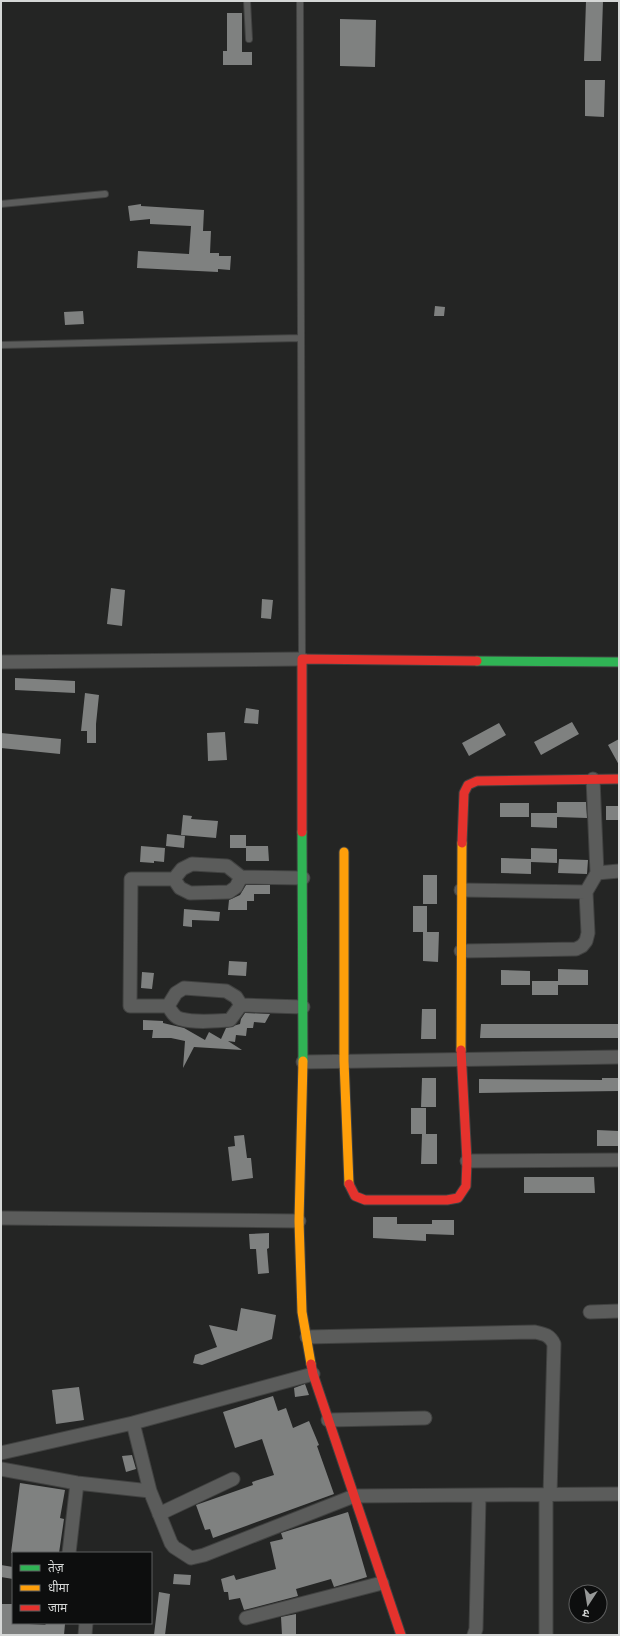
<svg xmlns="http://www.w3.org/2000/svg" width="620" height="1636" font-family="'Open Sans','Noto Sans Devanagari',sans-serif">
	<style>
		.building { fill: #7f8180 }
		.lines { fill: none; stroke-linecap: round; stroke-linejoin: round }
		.lane-casing { stroke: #414241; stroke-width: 8 }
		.street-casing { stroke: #414241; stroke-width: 15 }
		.fast-casing { stroke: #414241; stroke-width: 11 }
		.slow-casing { stroke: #414241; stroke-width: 11 }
		.jam-casing { stroke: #414241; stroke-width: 11 }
		.lane { stroke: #5b5c5b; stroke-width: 6 }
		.street { stroke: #5b5c5b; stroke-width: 13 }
		.fast { stroke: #30b455; stroke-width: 9 }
		.slow { stroke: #ff9f0a; stroke-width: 9 }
		.jam { stroke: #e5322d; stroke-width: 9 }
	</style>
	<rect width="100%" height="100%" fill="#242524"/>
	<path class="building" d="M586,1H603L601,61H584Z
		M227,13H242V52H252V65H223V51H227Z
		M340,19L376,20L375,67L340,66Z
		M585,80H605L604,117L585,116Z
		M141,204V206L204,210L203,231H211L210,253H219V256H231L230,270L218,269V272L137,268L138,251L189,254L191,226L150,224V219L130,221L128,206Z
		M435,306L445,307L444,316H434Z
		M83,311L84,324L65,325L64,312Z
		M111,588L125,590L122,626L107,624Z
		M262,599L273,600L271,619L261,618Z
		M15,678L75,681V693L15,690Z
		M85,693L99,695L96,724V743H87V731H81Z
		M246,708L259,710L258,724L244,723Z
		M572,722L579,734L541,755L534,742Z
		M499,723L506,735L469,756L462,743Z
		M225,732L227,760L208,761L207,733Z
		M1,733L61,739L60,754L1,748Z
		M619,739V765L608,745Z
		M557,802H586L587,818L557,817V828L531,827V813H557Z
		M500,803H529V817H500Z
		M606,806H619V820H606Z
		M183,815L192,816L191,819L218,821L216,838L181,835Z
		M167,834L185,836L184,848L166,846Z
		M230,835H246V846H268L269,861H246V848H230Z
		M141,846L165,848L164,862L154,861V863L140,862Z
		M531,848L557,849V863L531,862V874L501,873V858L531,859Z
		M559,859L588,860L587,874L558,873Z
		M423,875H437V904H423Z
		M246,885H270V894H254V901H247V910H228L229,900L240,895Z
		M413,906H427V932H439L438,962L423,961V932H413Z
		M184,909L220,912L219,921L192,920V927L183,926Z
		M229,961L247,962L246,976L228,975Z
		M558,969L588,970V985H558V995H532V981H558Z
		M501,970L530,971V985H501Z
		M142,972L154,973L152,989L141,988Z
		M422,1009H436V1039H421Z
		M245,1013L270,1014L265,1023L254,1022L253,1028H247L246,1036L236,1035L235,1042L228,1041L242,1050L194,1047L183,1068L185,1041L171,1038H152L153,1030H143V1020L163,1021V1023L184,1028L205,1040L209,1032L221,1039L226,1028L240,1024L241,1019Z
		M481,1024H619V1038H480Z
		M422,1078H436V1107H421Z
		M602,1078H619V1091L479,1093V1079L602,1080Z
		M411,1108H426V1134H437V1164H421L422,1134H411Z
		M597,1130L619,1131V1146H597Z
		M244,1135L247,1158H251L253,1178L232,1181L228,1147L235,1146L234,1136Z
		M524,1177H594L595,1193H524Z
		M373,1217H397V1224H432V1220H454V1235L426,1234V1241L373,1238Z
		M269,1233V1248L267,1249L269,1273L258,1274L256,1249H250L249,1234Z
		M241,1308L276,1315L272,1339L202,1365L193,1363L195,1355L217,1347L209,1325L237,1331Z
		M305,1384L309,1395L295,1397L294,1388Z
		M79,1387L84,1420L56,1424L52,1390Z
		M273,1396L278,1411L286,1408L293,1428L309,1421L319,1445L317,1446L334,1494L213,1538L210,1529L205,1530L196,1505L253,1485L252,1482L274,1475L262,1439L235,1448L223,1412Z
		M132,1455L136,1469L126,1472L122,1456Z
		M20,1483L65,1490L60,1518L64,1519L59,1553H11Z
		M348,1512L367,1577L334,1587L331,1579L296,1589L298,1596L244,1610L240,1598L229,1600L228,1592H224L221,1579L234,1575L236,1580L276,1569L270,1542L283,1539L281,1533Z
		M1,1565L13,1567V1579L1,1577Z
		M174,1574L191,1575L190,1585L173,1584Z
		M159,1592L170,1594L165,1635H154Z
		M1,1604H13V1623L45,1625L46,1624H65L64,1635H1Z
		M296,1614V1635H282L281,1617Z"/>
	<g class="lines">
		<defs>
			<path id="lane" d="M247,1L249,39
				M300,1L302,658
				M1,204L105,194
				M1,345L301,338"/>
			<path id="street" d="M1,662L302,659
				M597,873L619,871
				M303,878L241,877L227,866L192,864L182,869L174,879H131L130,1006H168C171,1011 175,1018 181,1019C196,1023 215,1021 230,1020L241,1005L303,1007
				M174,879L180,888L190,893L229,892L236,887L241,877
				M461,890L586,892
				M461,951L576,949L582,946L586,941L588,933L586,892L597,873L593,779
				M168,1006L176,993L184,988L226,991L236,997L241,1005
				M303,1062L619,1057
				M467,1161L619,1160
				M1,1218L299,1221
				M590,1312L619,1311
				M307,1337L535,1332C544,1334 550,1335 554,1344L550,1495
				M328,1420L425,1418
				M133,1423L150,1491L171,1543L174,1547L191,1558L204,1555L354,1496L619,1494
				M1,1453L133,1423L313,1374
				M1,1469L77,1483L150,1491
				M546,1495V1635
				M159,1514L233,1479
				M69,1553L77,1483
				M246,1618L382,1583
				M85,1635L86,1623
				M474,1635L476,1629L479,1497"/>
			<path id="fast" d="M477,661L619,662
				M302,832L303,1061"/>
			<path id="slow" d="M344,852V1061L349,1184
				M461,1050L462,843
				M303,1061L299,1221L302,1312L311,1364"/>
			<path id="jam" d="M302,832V659L477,661
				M462,843L464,793L468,785L477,781L619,779
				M349,1184L355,1196L365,1200H447L458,1198L466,1186L467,1161L461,1050
				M311,1364L313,1374L401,1635"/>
		</defs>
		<use href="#lane" class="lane-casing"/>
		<use href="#street" class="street-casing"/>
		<use href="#fast" class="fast-casing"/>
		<use href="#slow" class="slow-casing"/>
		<use href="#jam" class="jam-casing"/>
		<use href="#lane" class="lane"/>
		<use href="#street" class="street"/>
		<use href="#fast" class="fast"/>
		<use href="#slow" class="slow"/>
		<use href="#jam" class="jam"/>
	</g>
	<rect width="620" height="1636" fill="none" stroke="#d5d7d6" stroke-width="4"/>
	<rect x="12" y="1552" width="140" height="72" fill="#0d0e0e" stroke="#5d5e5e"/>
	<rect x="20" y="1565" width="20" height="6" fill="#30b455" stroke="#5d5e5e"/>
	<text x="48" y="1572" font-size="12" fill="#d5d7d6">तेज़</text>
	<rect x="20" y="1585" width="20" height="6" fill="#ff9f0a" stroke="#5d5e5e"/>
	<text x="48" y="1592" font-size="12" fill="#d5d7d6">धीमा</text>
	<rect x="20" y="1605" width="20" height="6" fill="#e5322d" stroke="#5d5e5e"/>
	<text x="48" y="1612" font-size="12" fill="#d5d7d6">जाम</text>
	<g transform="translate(588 1604) rotate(192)"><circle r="19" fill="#0d0e0e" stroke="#5d5e5e"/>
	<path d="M0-3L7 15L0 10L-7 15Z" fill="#979998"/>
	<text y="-6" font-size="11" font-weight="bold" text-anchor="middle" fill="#d5d7d6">उ</text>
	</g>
</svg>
